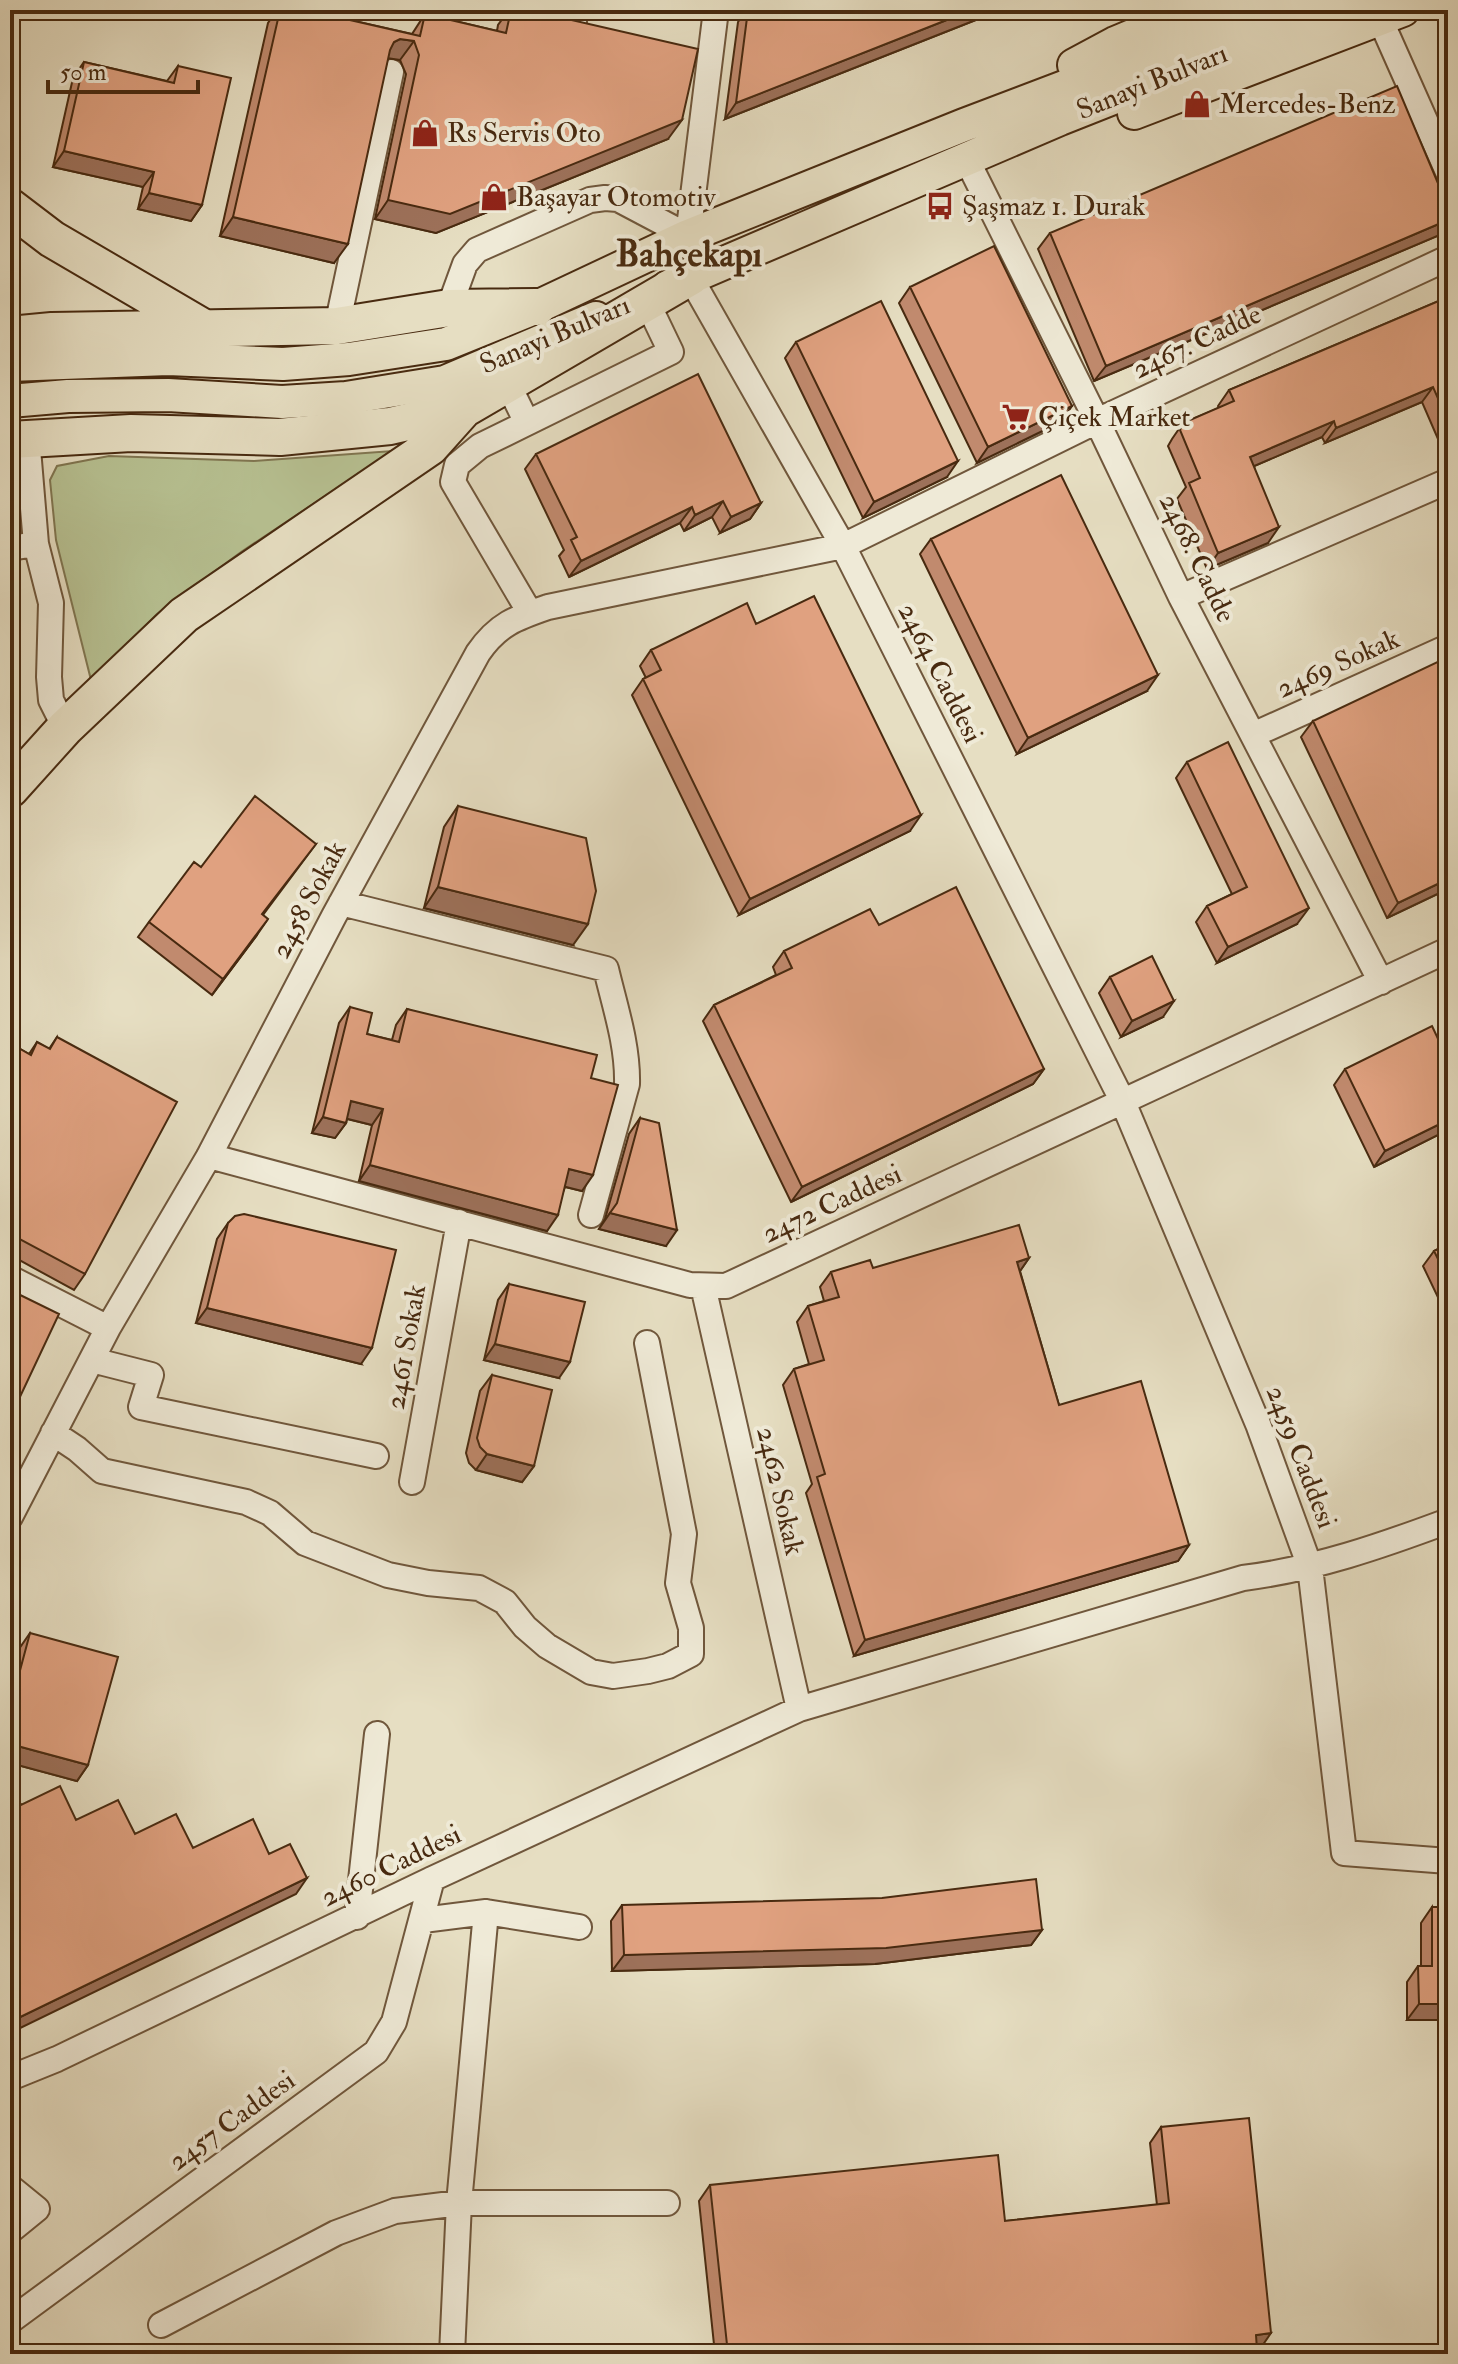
<svg xmlns="http://www.w3.org/2000/svg" width="1458" height="2364" font-family="'IM FELL Double Pica',serif">
	<style>
		.green { fill: #b7c192; stroke: #807651; stroke-width: 2 }
		.lines { fill: none; stroke-linecap: round; stroke-linejoin: round }
		.minor-casing { stroke: #70573c; stroke-width: 28 }
		.major-casing { stroke: #482a10; stroke-width: 36 }
		.highway-casing { stroke: #482a10; stroke-width: 40 }
		.minor { stroke: #efead7; stroke-width: 24 }
		.major { stroke: #e6dec2; stroke-width: 32 }
		.highway { stroke: #e6dec2; stroke-width: 36 }
		.wall { fill: #c18a6e; stroke: #482a10; stroke-width: 2 }
		.shaded-wall { fill: #9d715a; stroke: #482a10; stroke-width: 2 }
		.building { fill: #e0a180; stroke: #482a10; stroke-width: 2 }
		.labels { text-anchor: middle; dominant-baseline: central; stroke-width: 8; stroke-linejoin: round; paint-order: stroke }
		.street-label { font-size: 28px; fill: #482a10; stroke: #efead7 }
		.poi-label { font-size: 28px; fill: #482a10; stroke: #efead7; text-anchor: start }
		.district-label { font-size: 36px; font-weight: bold; fill: #482a10; stroke: #efead7 }
	</style>
	<rect width="100%" height="100%" fill="#e6dec2"/>
	<filter id="stains"><feTurbulence type="fractalNoise" baseFrequency=".0025" numOctaves="4"/><feColorMatrix values="0 0 0 0 .2 0 0 0 0 .09 0 0 0 0 .02 0 0 0 .5 -.17"/></filter>
	<radialGradient id="worn" r=".72"><stop offset=".6" stop-color="#630" stop-opacity="0"/><stop offset="1" stop-color="#630" stop-opacity=".3"/></radialGradient>
	<path class="green" d="M393,451L241,552L157,614L91,680L56,540L50,480L57,466L109,456L254,461Z"/>
	<g class="lines">
		<defs>
			<path id="minor" d="M530,10L574,22
				M1380,19L1448,172
				M966,158L1097,421L1181,597L1381,982
				M690,277L843,546L1123,1102L1258,1424L1310,1567L1344,1853L1448,1861
				M449,308L465,264L477,250L590,200L605,198L618,199L688,236L716,10
				M337,326L391,72
				M508,384L527,423L671,352L647,302
				M527,423L480,446L457,465L453,482L530,613
				M27,437L36,544L51,603L49,677L51,700L65,728
				M10,548L36,544
				M1181,597L1448,481
				M1253,735L1448,647
				M341,903L606,969C615,1007 628,1045 627,1084L591,1215
				M209,1156L690,1285L726,1286L1448,950
				M10,1278L108,1328
				M703,1286L799,1709
				M92,1360L151,1375L141,1407L376,1456
				M53,1433L77,1449L102,1471L246,1502L270,1513L305,1543L388,1575L428,1583L479,1588L505,1602L525,1627L547,1646L591,1672L613,1676L648,1671L668,1666L691,1654V1628L678,1583L684,1534L647,1343
				M412,1482L459,1222
				M10,1517L108,1328L209,1156L334,916L478,653C498,624 516,618 548,607L843,546L1097,421L1448,258
				M357,1917L377,1734
				M423,1920L486,1912L579,1927
				M10,2078L57,2059L432,1879L799,1709L1243,1578C1315,1569 1381,1546 1448,1521
				M10,2187L37,2209L10,2231
				M10,2321L376,2052L394,2022L432,1879
				M161,2325L336,2233L395,2211L459,2203H667
				M452,2354L459,2203L486,1912"/>
			<path id="major" d="M1074,65L1115,43L1194,10
				M1134,113L1403,10
				M668,287L1060,119L1335,10
				M10,365L168,359L283,364L349,359L446,344L537,307L688,236L964,125L1267,10
				M10,401L68,396L168,395L282,402L346,398L445,382L596,318"/>
			<path id="highway" d="M10,207L52,239L204,328
				M10,335L52,331L337,326L449,308L537,307
				M10,440L131,433L280,437L390,426L464,409L690,277
				M10,789L65,728L184,615L430,447L464,409"/>
		</defs>
		<use href="#minor" class="minor-casing"/>
		<use href="#major" class="major-casing"/>
		<use href="#highway" class="highway-casing"/>
		<use href="#minor" class="minor"/>
		<use href="#major" class="major"/>
		<use href="#highway" class="highway"/>
	</g>
	<path class="wall" d="M277,10H306L412,34L425,14L497,31L498,25L509,10H528L668,139L436,233L375,219L406,74L400,60L388,58L334,263L220,236L268,23Z
		M746,10H1001L725,119L738,22Z
		M84,62L167,81L178,66L202,205L191,221L138,209L143,187L53,167L73,78Z
		M1448,207V225L1442,234L1094,381L1038,249L1050,233Z
		M910,287L1061,422L977,463L899,303Z
		M1448,297V462L1422,402L1325,443L1322,437L1254,466L1268,543L1207,569L1177,499L1186,487L1168,446L1172,439L1183,423L1219,408L1218,406L1229,390Z
		M796,342L947,477L863,518L785,358Z
		M536,454L761,503L750,519L720,533L712,517L684,531L680,523L569,577L559,556L564,550L525,469Z
		M931,539L1147,691L1017,754L920,554Z
		M756,624L910,831L739,915L632,695L643,679L646,678L640,666L651,650Z
		M1313,721L1448,889L1387,918L1301,737Z
		M1187,762L1297,924L1217,963L1196,922L1207,906L1232,894L1176,778Z
		M458,806L573,945L424,908L444,827Z
		M316,844L263,915L257,935L212,995L138,937L149,922L201,867Z
		M879,925L1044,1069L1033,1084L791,1202L703,1021L714,1005L776,975L773,967L784,951Z
		M1110,977L1163,1017L1121,1037L1099,993Z
		M350,1007L367,1034L392,1040L396,1025L407,1009L591,1078L582,1191L565,1187L547,1231L359,1181L372,1125L347,1119L346,1123L335,1138L312,1133L339,1023Z
		M57,1037L85,1274L74,1290L10,1255V1053L15,1046L29,1054L37,1042L49,1049Z
		M1345,1069L1448,1130L1374,1167L1334,1085Z
		M640,1118L666,1246L599,1229L605,1219L629,1134Z
		M228,1223L361,1364L196,1323L217,1239Z
		M1448,1244V1308L1444,1310L1423,1266L1434,1251Z
		M1029,1258L1020,1271L1059,1405L1189,1545L1178,1561L854,1656L806,1493L812,1484L783,1385L794,1369L809,1364L797,1322L808,1306L824,1301L820,1287L831,1272Z
		M509,1284L559,1378L484,1360L498,1300Z
		M492,1375L534,1466L522,1482L476,1470L469,1463L466,1453L480,1391Z
		M30,1633L88,1765L77,1781L10,1763V1682L19,1649Z
		M622,1905L1042,1930L1031,1945L875,1964L612,1971L611,1921Z
		M1432,1907L1438,2020H1407V1982L1418,1966H1421V1923Z
		M1161,2127L1260,2349L1257,2350L1254,2354H715L699,2201L710,2185L1005,2221L1157,2205L1150,2143Z"/>
	<path class="shaded-wall" d="M972,10H1001L725,119L736,103Z
		M400,39L414,41L400,60L387,58L380,61L394,42Z
		M682,120L668,139L436,233L375,219L388,200Z
		M64,151L154,172L143,187L53,167Z
		M149,193L202,205L191,221L138,209Z
		M233,217L348,244L334,263L220,236Z
		M1448,220V225L1442,234L1094,381L1106,366Z
		M1433,387L1422,402L1325,443L1336,428Z
		M1072,406L1061,422L977,463L988,447Z
		M1334,421L1322,437L1238,473L1250,457Z
		M958,461L947,477L863,518L874,502Z
		M723,501L712,517L684,531L695,515Z
		M761,503L750,519L720,533L731,517Z
		M692,507L680,523L569,577L581,561Z
		M1279,527L1268,543L1207,569L1218,553Z
		M1158,675L1147,691L1017,754L1028,738Z
		M921,815L910,831L739,915L750,899Z
		M1448,879V889L1387,918L1398,903Z
		M438,887L588,924L573,945L424,908Z
		M1309,908L1297,924L1217,963L1228,947Z
		M268,919L257,935L212,995L223,979Z
		M1174,1001L1163,1017L1121,1037L1132,1021Z
		M1044,1069L1033,1084L791,1202L802,1187Z
		M351,1101L383,1109L372,1125L340,1117Z
		M323,1117L346,1123L335,1138L312,1133Z
		M1448,1120V1130L1374,1167L1385,1151Z
		M370,1165L558,1215L547,1231L359,1181Z
		M569,1169L593,1175L582,1191L558,1185Z
		M610,1213L677,1230L666,1246L599,1229Z
		M1029,1258L1018,1274L1017,1262Z
		M207,1308L372,1348L361,1364L196,1323Z
		M495,1344L570,1362L559,1378L484,1360Z
		M487,1454L534,1466L522,1482L476,1470Z
		M1189,1545L1178,1561L854,1656L865,1640Z
		M10,1744L88,1765L77,1781L10,1763Z
		M307,1878L296,1894L10,2033V2022Z
		M1042,1930L1031,1945L875,1964L612,1971L624,1955Z
		M1419,2004H1448V2005L1438,2020H1407Z
		M1271,2333L1260,2349L1251,2350H1257L1254,2354H1235L1256,2335Z"/>
	<path class="building" d="M280,10H306L420,36L425,14L506,33L511,10H528L698,49L682,120L450,214L388,200L419,55L414,41L400,39L394,42L390,50L348,244L233,217Z
		M748,10H972L736,103Z
		M84,62L174,83L178,66L231,78L202,205L149,193L154,172L64,151Z
		M1397,86L1448,207V220L1106,366L1050,233Z
		M994,246L1072,406L988,447L910,287Z
		M1448,297V421L1433,387L1336,428L1334,421L1250,457L1279,527L1218,553L1189,483L1200,478L1180,430L1183,423L1234,401L1229,390Z
		M881,301L958,461L874,502L796,342Z
		M698,374L761,503L731,517L723,501L695,515L692,507L581,561L571,540L577,537L536,454Z
		M1061,475L1158,675L1028,738L931,539Z
		M814,596L921,815L750,899L643,679L661,670L651,650L747,603L756,624Z
		M1448,657V879L1398,903L1313,721Z
		M1228,742L1309,908L1228,947L1207,906L1247,887L1187,762Z
		M255,796L316,844L262,914L268,919L223,979L149,922L194,862L201,867Z
		M458,806L586,838L596,891L588,924L438,887Z
		M956,887L1044,1069L802,1187L714,1005L792,968L784,951L870,909L879,925Z
		M1152,956L1174,1001L1132,1021L1110,977Z
		M350,1007L372,1013L367,1034L399,1042L407,1009L597,1055L591,1078L618,1085L593,1175L569,1169L558,1215L370,1165L383,1109L351,1101L346,1123L323,1117Z
		M1432,1026L1448,1060V1120L1385,1151L1345,1069Z
		M57,1037L177,1102L85,1274L10,1234V1055L15,1046L31,1055L37,1042L50,1049Z
		M640,1118L659,1123L677,1230L610,1213L617,1203Z
		M244,1214L396,1250L372,1348L207,1308L228,1223L235,1216Z
		M1019,1225L1029,1258L1017,1262L1059,1405L1141,1381L1189,1545L865,1640L817,1477L825,1474L794,1369L824,1360L808,1306L839,1297L831,1272L870,1260L873,1268Z
		M1448,1244V1279L1434,1251Z
		M509,1284L585,1302L570,1362L495,1344Z
		M10,1290L59,1314L10,1418Z
		M492,1375L552,1390L534,1466L487,1454L480,1447L477,1438Z
		M30,1633L118,1657L88,1765L10,1744V1708Z
		M10,1783L21,1805L60,1786L76,1820L118,1800L135,1834L176,1814L193,1848L253,1819L269,1854L290,1844L307,1878L10,2022Z
		M1036,1879L1042,1930L886,1948L624,1955L622,1905L882,1898Z
		M1432,1907H1448V2004H1419L1418,1966H1432Z
		M1249,2118L1271,2333L1256,2335L1257,2350L1236,2352V2354H728L710,2185L998,2155L1005,2221L1169,2203L1161,2127Z"/>
	<defs>
		<symbol id="shop-bare" viewBox="-9 -9 18 18"><path d="M-5-2.5h2.3a2.7 3.5 0 0 1 5.4 0H5L5.5 6h-11ZM-1.5-2.5h3a1.5 2.3 0 0 0-3 0Z" fill="#8f2418" stroke="#efead7" stroke-width="2.5" paint-order="stroke"/></symbol>
		<symbol id="bus-bare" viewBox="-9 -9 18 18"><path d="M-5-6H5V4H4V6H2V4H-2V6H-4V4H-5ZM-3.5-4V0h7V-4ZM-3.5 1.2v1.5H-2V1.2ZM2 1.2v1.5H3.5V1.2Z" fill="#8f2418" stroke="#efead7" stroke-width="2.5" paint-order="stroke"/></symbol>
		<symbol id="supermarket-bare" viewBox="-9 -9 18 18"><path d="M-6-5.5h2.5l.6 2H6L4.5 2H-2.5L-4.4-4H-6ZM-1.5 3.2a1.3 1.3 0 1 0 .1 0ZM3 3.2a1.3 1.3 0 1 0 .1 0Z" fill="#8f2418" stroke="#efead7" stroke-width="2.5" paint-order="stroke"/></symbol>
	</defs>
	<g fill-rule="evenodd">
		<use href="#shop-bare" x="1177" y="84" width="40" height="40"/>
		<use href="#shop-bare" x="405" y="113" width="40" height="40"/>
		<use href="#shop-bare" x="474" y="177" width="40" height="40"/>
		<use href="#bus-bare" x="920" y="186" width="40" height="40"/>
		<use href="#supermarket-bare" x="996" y="397" width="40" height="40"/>
	</g>
	<g class="labels">
		<g class="street-label">
			<text transform="translate(1152 82) rotate(-22)">Sanayi Bulvarı</text>
			<text transform="translate(555 335) rotate(-23)">Sanayi Bulvarı</text>
			<text transform="translate(1197 342) rotate(-25)">2467. Cadde</text>
			<text transform="translate(1197 558) rotate(64)">2468. Cadde</text>
			<text transform="translate(1338 664) rotate(-24)">2469 Sokak</text>
			<text transform="translate(940 673) rotate(63)">2464 Caddesi</text>
			<text transform="translate(309 900) rotate(-62)">2458 Sokak</text>
			<text transform="translate(832 1204) rotate(-25)">2472 Caddesi</text>
			<text transform="translate(406 1347) rotate(-80)">2461 Sokak</text>
			<text transform="translate(1301 1457) rotate(69)">2459 Caddesi</text>
			<text transform="translate(780 1491) rotate(77)">2462 Sokak</text>
			<text transform="translate(391 1866) rotate(-26)">2460 Caddesi</text>
			<text transform="translate(232 2121) rotate(-36)">2457 Caddesi</text>
		</g>
		<g class="poi-label">
			<text x="1219" y="104">Mercedes-Benz</text>
			<text x="447" y="133">Rs Servis Oto</text>
			<text x="516" y="197">Başayar Otomotiv</text>
			<text x="962" y="206">Şaşmaz 1. Durak</text>
			<text x="1038" y="417">Çiçek Market</text>
		</g>
		<g class="district-label">
			<text x="689" y="254">Bahçekapı</text>
		</g>
	</g>
	<rect width="1458" height="2364" fill="none" stroke="#e6dec2" stroke-width="40"/>
	<rect x="12" y="12" width="1434" height="2340" fill="none" stroke="#482a10" stroke-width="4"/>
	<rect x="20" y="20" width="1418" height="2324" fill="none" stroke="#482a10" stroke-width="2"/>
	<path d="M48 80v12h150v-12" fill="none" stroke="#482a10" stroke-width="4"/>
	<text x="60" y="80" font-size="24" fill="#482a10" stroke="#efead7" stroke-width="6" paint-order="stroke">50 m</text>
	<rect width="100%" height="100%" filter="url(#stains)"/>
	<rect width="100%" height="100%" fill="url(#worn)"/>
</svg>
